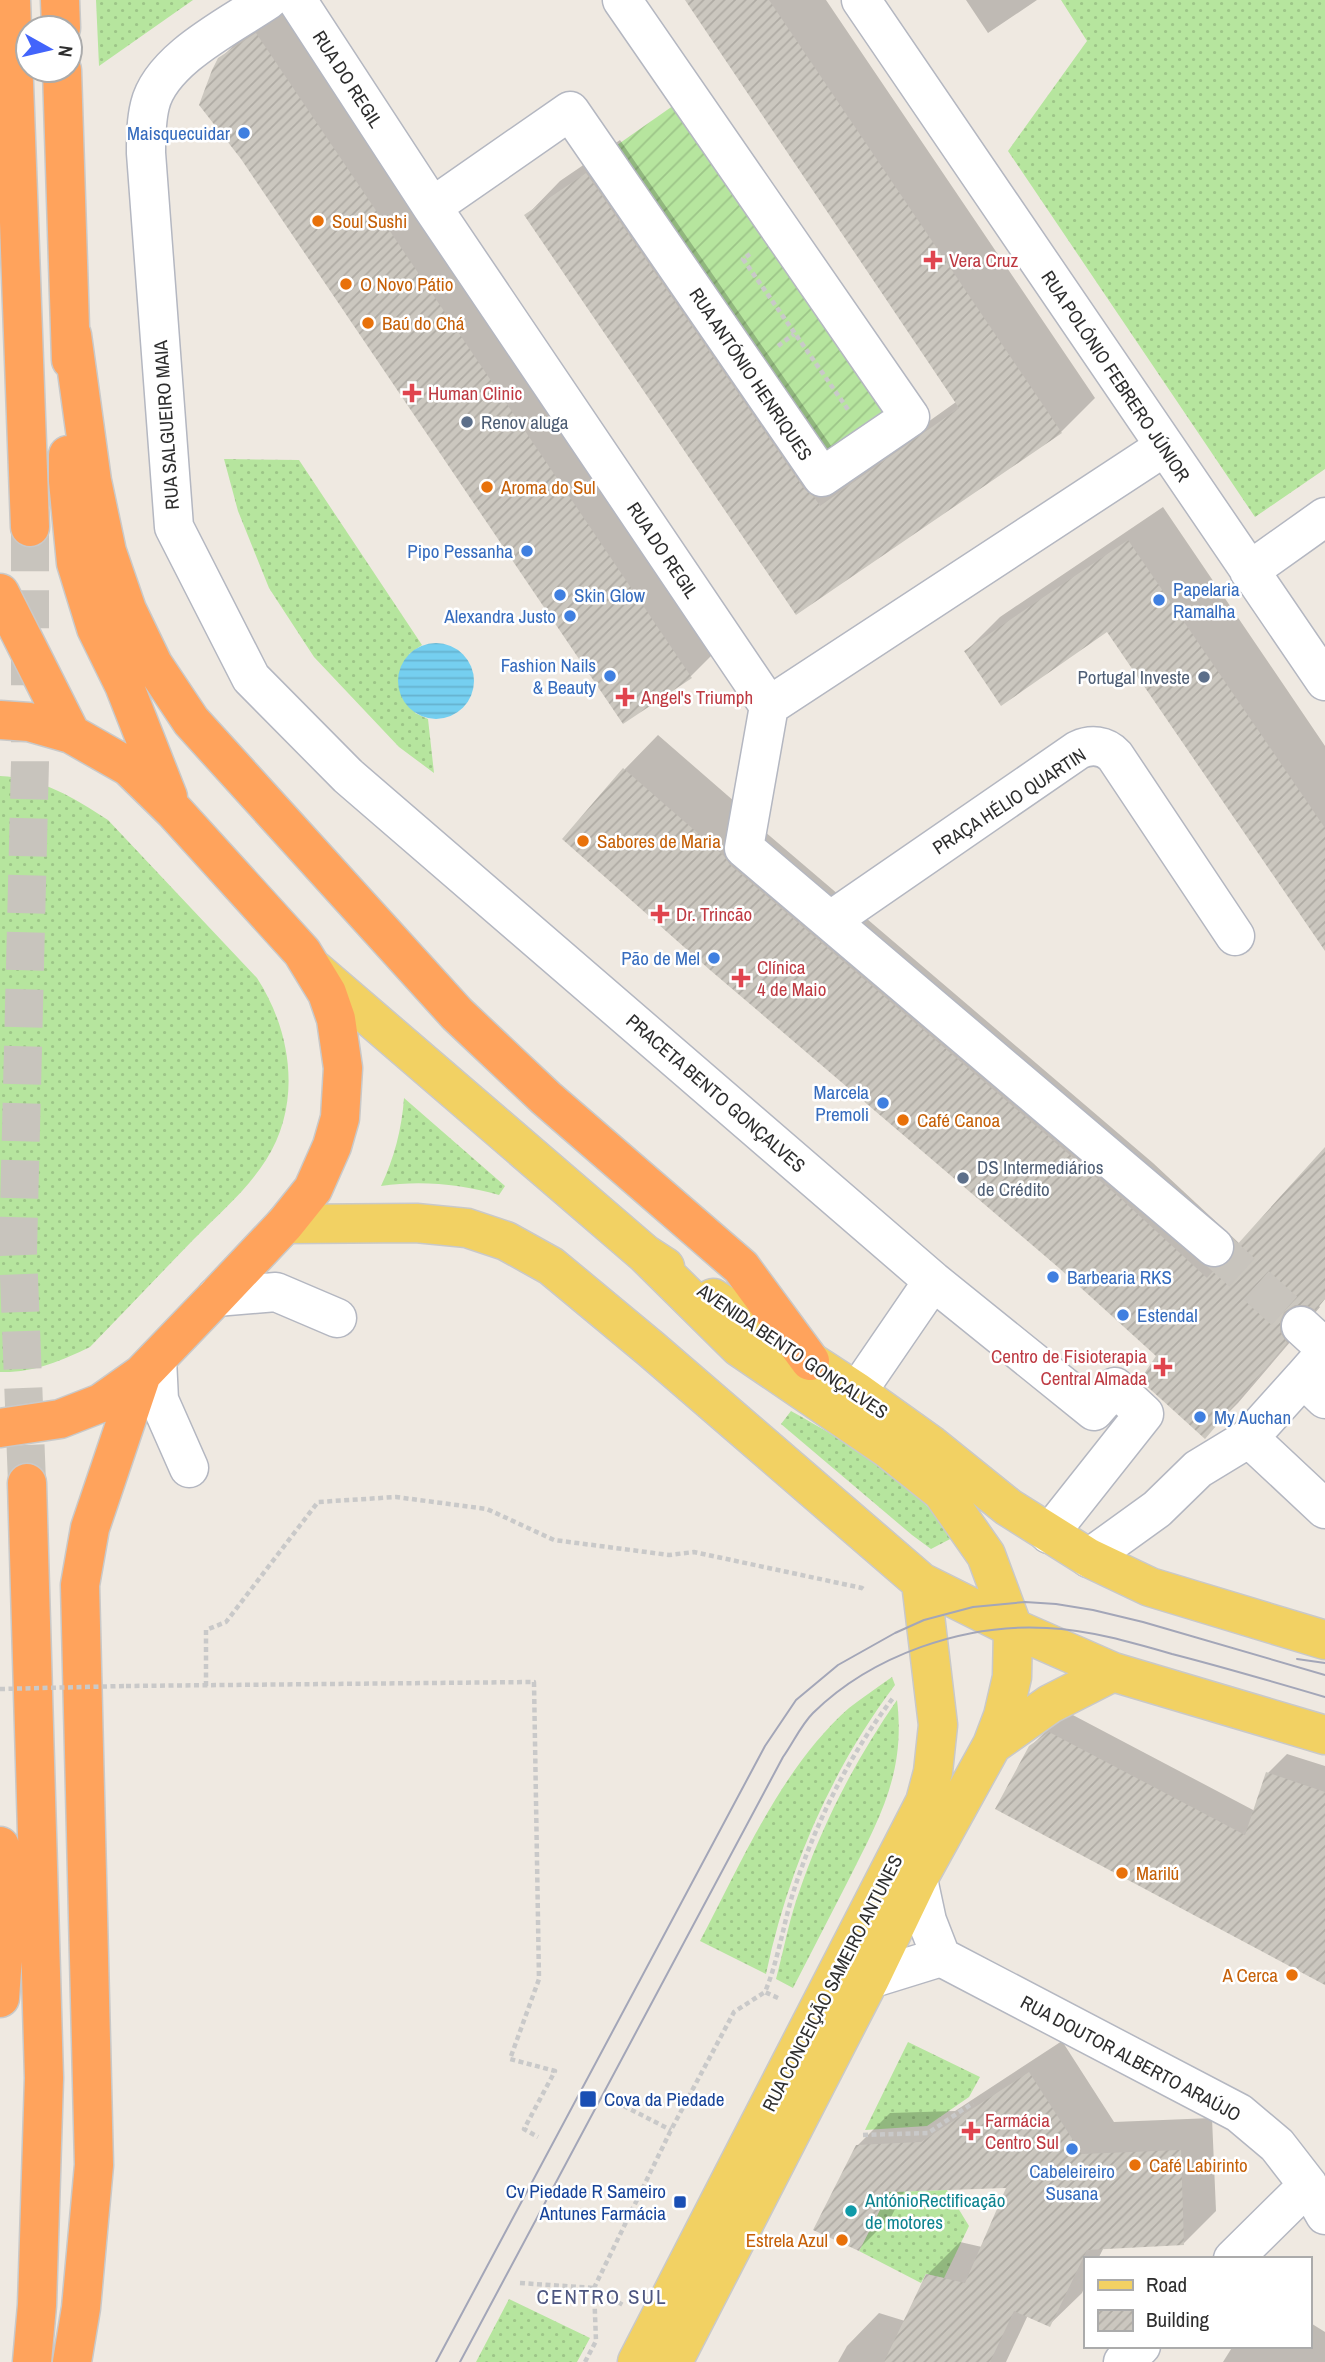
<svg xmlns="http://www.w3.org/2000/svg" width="1325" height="2362" font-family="'Archivo Narrow',sans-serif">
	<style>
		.grass { fill: url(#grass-dots) }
		.garden { fill: url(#garden-furrows) }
		.water { fill: url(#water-rules) }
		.shadow { fill: #0003 }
		.building { fill: url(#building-hatch) }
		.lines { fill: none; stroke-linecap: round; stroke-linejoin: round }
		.minor-tunnel { stroke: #c8c4bd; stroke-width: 38; stroke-dasharray: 38 19; stroke-linecap: butt }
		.highway-tunnel { stroke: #c8c4bd; stroke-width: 38; stroke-dasharray: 38 19; stroke-linecap: butt }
		.minor-casing { stroke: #b4b7c1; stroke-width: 41 }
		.major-casing { stroke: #c9c9c9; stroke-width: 41 }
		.highway-casing { stroke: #c9c9c9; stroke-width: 41 }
		.path { stroke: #c9c9c9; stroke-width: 4.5; stroke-dasharray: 5 3.5; stroke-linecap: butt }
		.minor { stroke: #fff; stroke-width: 38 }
		.major { stroke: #f2d163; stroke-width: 38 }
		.highway { stroke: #ffa35c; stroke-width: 38 }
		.tram { stroke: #a3a6b8; stroke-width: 2 }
		.path-bridge { stroke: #c9c9c9; stroke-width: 4.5; stroke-dasharray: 5 3.5; stroke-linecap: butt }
		.shop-dot { fill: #3f7fe0; stroke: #fff; stroke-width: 2.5 }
		.food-dot { fill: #e8710a; stroke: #fff; stroke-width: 2.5 }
		.health-dot { fill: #e0444e; stroke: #fff; stroke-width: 2.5 }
		.service-dot { fill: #5c6f8a; stroke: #fff; stroke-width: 2.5 }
		.transit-dot { fill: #1a4fb4; stroke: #fff; stroke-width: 2.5 }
		.culture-dot { fill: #0f9aa8; stroke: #fff; stroke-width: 2.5 }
		.labels { text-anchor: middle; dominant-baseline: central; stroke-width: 5; stroke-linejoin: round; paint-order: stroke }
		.street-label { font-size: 19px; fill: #2e2e2e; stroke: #fff }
		.shop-label { font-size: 19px; fill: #366cbe; stroke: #fff; text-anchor: end }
		.food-label { font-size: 19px; fill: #c56008; stroke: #fff; text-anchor: start }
		.health-label { font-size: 19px; fill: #be3a42; stroke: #fff; text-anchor: start }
		.service-label { font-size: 19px; fill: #4e5e75; stroke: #fff; text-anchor: start }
		.transit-label { font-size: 19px; fill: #164399; stroke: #fff; text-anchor: start }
		.culture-label { font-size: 19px; fill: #0d838f; stroke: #fff; text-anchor: start }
		.neighbourhood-label { font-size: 21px; letter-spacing: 2px; fill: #4d5680; stroke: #fff }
	</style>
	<defs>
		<pattern id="grass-dots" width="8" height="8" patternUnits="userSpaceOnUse" patternTransform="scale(1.75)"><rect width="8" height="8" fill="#b6e59e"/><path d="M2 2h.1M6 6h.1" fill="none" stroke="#9dc588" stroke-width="1.8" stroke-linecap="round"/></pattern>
		<pattern id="garden-furrows" width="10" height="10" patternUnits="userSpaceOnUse" patternTransform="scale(1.75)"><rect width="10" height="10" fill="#b6e59e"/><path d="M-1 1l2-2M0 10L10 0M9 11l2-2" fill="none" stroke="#9dc588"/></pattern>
		<pattern id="water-rules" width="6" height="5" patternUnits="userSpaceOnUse" patternTransform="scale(1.75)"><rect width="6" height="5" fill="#75cff0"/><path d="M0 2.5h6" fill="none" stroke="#66b2ce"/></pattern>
		<pattern id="building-hatch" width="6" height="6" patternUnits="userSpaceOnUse" patternTransform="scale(1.75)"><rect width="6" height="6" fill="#cbc7bf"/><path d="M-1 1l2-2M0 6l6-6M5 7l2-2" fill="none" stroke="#afaba4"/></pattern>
	</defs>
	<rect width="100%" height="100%" fill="#efe9e1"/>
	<path class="grass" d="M96,0H193L99,66Z
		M1061,0H1325V469L1255,517L1008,151L1087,41Z
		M224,459L299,460L422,645L409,654L415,713L428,719L434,773L399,747L314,657L269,588L238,511Z
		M0,776C41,778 75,798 108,820L257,978C292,1032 302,1104 266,1160C247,1190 219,1214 194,1239C159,1275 125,1311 90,1347C61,1361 33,1373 0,1372Z
		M404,1098L505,1186L499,1195C460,1184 421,1180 381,1186C394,1159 402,1128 404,1098Z
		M791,1411C853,1446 910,1479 954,1537L931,1549L912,1535L781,1424Z
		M892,1677L895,1685C831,1770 788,1870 766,1974L700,1941C741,1863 782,1767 849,1708C863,1697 878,1687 892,1677Z
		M897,1700C906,1774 879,1819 847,1883C829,1918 811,1953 793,1988L776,1979C783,1953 788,1926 796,1901C820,1828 854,1762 897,1700Z
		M908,2042L980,2077L969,2097L927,2126L865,2130Z
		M947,2190L969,2226L944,2278L926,2274L921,2283L859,2251L889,2192Z
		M509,2299L590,2338L577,2362H476Z"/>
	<path class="garden" d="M677,103L891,414L824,461L610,150Z"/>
	<path class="water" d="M398 681a38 38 0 1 1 76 0a38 38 0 1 1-76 0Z"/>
	<path class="shadow" d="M687,0H826L1095,398L1061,432L797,613L527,215L560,181L620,140L838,456L855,474L956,402Z
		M966,0H1037L988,33Z
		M291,1L725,642L691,676L623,722L220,59L255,24Z
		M1163,507L1325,746V948L1107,629L966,651L1000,617Z
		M658,735L758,822L764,831L1153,1163L1240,1244L1325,1149V1298L1318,1305L1320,1307L1238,1403L1204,1437L1159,1356L1060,1267L564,839L625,769Z
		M1069,1713L1255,1811L1268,1773L1287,1754L1325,1766V1984L1030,1747L1050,1727Z
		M1062,2041L1114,2122L1212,2118L1216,2211L1184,2243L1104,2247L1098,2259H1085V2286L1082,2293L1049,2325L1028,2315L1006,2362H838L847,2346L879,2313L905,2321L927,2275L960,2242L982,2247L1009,2187L905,2190L891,2217L859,2249L857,2146L890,2113L955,2111Z
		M1309,2322L1325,2332V2362H1223L1233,2346H1309Z"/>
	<path class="building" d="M685,0H769L1062,433L796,615L524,215L586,173L804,489L814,497L820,506L959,408Z
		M256,33L692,678L623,724L241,159L199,105L212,70L218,58Z
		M1128,540L1325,828V951L1107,632L1001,706L964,651Z
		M623,768L724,856L730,865L1119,1197L1207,1278L1216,1268L1222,1267L1230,1262L1235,1247L1325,1147V1299L1316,1310L1306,1305H1295L1284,1312L1280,1322V1332L1287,1343L1205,1439L1140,1380L1156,1356L1059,1268L710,970L562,839Z
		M1049,1732L1245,1835L1266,1772L1325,1792V1985L995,1809L1029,1746Z
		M1029,2072L1082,2154L1181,2150L1184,2245L1087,2250L1050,2327L1014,2311L990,2362H884L926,2274L965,2283L1006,2188L889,2192L859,2251L813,2230L856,2145L921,2142Z"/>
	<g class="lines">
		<path class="minor-tunnel" d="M1214,1247L1301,1326"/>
		<path class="highway-tunnel" d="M27,1483L18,1251L30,762V527"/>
		<defs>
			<path id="minor" d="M268,0C231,25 161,59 150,105C146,121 146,137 146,153L174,527L251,678L348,776L933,1281L1094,1411L1115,1387L1144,1414L1049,1534
				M297,0L432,207L769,706L1164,447
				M861,0L1325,681
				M432,207L570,111L822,477L910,417L622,0
				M1249,571L1325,517
				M769,706L744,848L1214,1247
				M830,921L1078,750C1091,744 1105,745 1115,756L1235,936
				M216,1297L276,1292L337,1318
				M1301,1326L1325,1348
				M1325,1353L1303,1378L1325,1399
				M157,1359L159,1400L189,1468
				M1303,1378L1249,1438L1325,1509
				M857,1392L933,1281
				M1089,1558L1157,1509L1198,1469L1249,1438
				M918,1879L927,1921L941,1957L1239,2113L1277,2145L1308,2185L1325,2215
				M870,1979L941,1957
				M1233,2259L1308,2185
				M1123,2362L1141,2346"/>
			<path id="major" d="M315,970L645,1254L665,1267
				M285,1224L416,1223L467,1228L506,1241L551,1266L651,1349L921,1582L1013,1628L1113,1672L1325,1735
				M645,1254L739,1347L887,1448L942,1492L986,1555L1013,1628L1012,1677L1003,1716L992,1745L918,1879L870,1979L673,2362
				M713,1298L857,1392L931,1445L1008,1507L1089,1558L1150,1587L1325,1640
				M992,1745L1050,1704L1113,1672
				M637,2362L925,1802L933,1772L938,1725L921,1582"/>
			<path id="highway" d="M11,0L30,527
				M60,0L61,28
				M62,70L71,360
				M72,335L92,481L107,552L127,610L153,664L191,721L457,1014L546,1098L741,1267L810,1361
				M68,455V481L76,563L96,628L124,685L168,797
				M0,593L71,734
				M0,720L29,722L71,734L129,767L174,811L302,952L327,993L336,1019L343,1068L340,1118L332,1146L313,1189L285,1224L216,1297L142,1374L101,1403L60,1419L0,1428
				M27,1483L44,2078L37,2305L32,2362
				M0,1846L4,1943L0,1998
				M72,2362L81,2308L94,2165L80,1585L90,1528L142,1374"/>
		</defs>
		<use href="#minor" class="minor-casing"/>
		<use href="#major" class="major-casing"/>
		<use href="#highway" class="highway-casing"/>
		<path class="path" d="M750,254L743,259L849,411
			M778,346L794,334
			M126,1686L534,1682L539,1979L510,2059L555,2071L524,2129L538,2137
			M206,1686V1630L226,1622L318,1502L396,1497L487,1509L554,1540L669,1555L694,1552L862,1588L866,1591
			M778,1998L765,1992C778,1961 783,1926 793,1893C815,1824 849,1755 893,1698
			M616,2102L671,2130
			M863,2135L928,2133L973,2103
			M520,2283L594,2288L623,2305
			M585,2362L596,2341L594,2288L671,2130L734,2012L765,1992"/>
		<use href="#minor" class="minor"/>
		<use href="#major" class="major"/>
		<use href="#highway" class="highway"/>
		<path class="tram" d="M1297,1659L1325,1663
			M436,2362L765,1746L796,1700L838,1665L895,1633L924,1620L973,1607L1025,1602L1056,1604L1093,1610L1143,1622L1325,1675
			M460,2362L783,1757C793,1743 801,1725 813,1713C872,1655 965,1623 1047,1628C1089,1630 1131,1642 1172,1654C1223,1667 1274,1682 1325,1697"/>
		<path class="path-bridge" d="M0,1689L126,1686"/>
	</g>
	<g class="shop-dot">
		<circle cx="244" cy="133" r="7"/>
		<circle cx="527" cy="551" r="7"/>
		<circle cx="560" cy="595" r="7"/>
		<circle cx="1159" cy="600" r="7"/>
		<circle cx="570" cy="616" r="7"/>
		<circle cx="610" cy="676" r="7"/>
		<circle cx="714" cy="958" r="7"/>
		<circle cx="883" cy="1103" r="7"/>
		<circle cx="1053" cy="1277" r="7"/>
		<circle cx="1123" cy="1315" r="7"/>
		<circle cx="1200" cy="1417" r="7"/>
		<circle cx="1072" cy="2149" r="7"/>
	</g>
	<g class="food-dot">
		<circle cx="318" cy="221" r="7"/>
		<circle cx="346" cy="284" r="7"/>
		<circle cx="368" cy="323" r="7"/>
		<circle cx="487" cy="487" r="7"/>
		<circle cx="583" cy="841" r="7"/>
		<circle cx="903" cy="1120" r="7"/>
		<circle cx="1122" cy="1873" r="7"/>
		<circle cx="1292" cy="1975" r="7"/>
		<circle cx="1135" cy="2165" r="7"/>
		<circle cx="842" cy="2240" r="7"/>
	</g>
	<g class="health-dot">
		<path d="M929.5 249.5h7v7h7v7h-7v7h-7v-7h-7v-7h7z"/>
		<path d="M408.5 382.5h7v7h7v7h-7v7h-7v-7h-7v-7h7z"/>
		<path d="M621.5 686.5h7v7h7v7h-7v7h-7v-7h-7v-7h7z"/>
		<path d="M656.5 903.5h7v7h7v7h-7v7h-7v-7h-7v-7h7z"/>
		<path d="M737.5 967.5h7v7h7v7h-7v7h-7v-7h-7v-7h7z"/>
		<path d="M1159.5 1356.5h7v7h7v7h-7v7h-7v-7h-7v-7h7z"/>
		<path d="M967.5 2120.5h7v7h7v7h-7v7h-7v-7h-7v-7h7z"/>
	</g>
	<g class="service-dot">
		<circle cx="467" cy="422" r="7"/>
		<circle cx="1204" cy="677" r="7"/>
		<circle cx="963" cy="1178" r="7"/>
	</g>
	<g class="transit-dot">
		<rect x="579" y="2090" width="18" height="18" rx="3.5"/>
		<rect x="673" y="2195" width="14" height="14" rx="3.5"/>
	</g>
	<circle class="culture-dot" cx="851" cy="2211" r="7"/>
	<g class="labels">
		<g class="street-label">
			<text transform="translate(348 79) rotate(57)">RUA DO REGIL</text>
			<text transform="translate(751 374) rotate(56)">RUA ANTÓNIO HENRIQUES</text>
			<text transform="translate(1116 376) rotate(56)">RUA POLÓNIO FEBRERO JÚNIOR</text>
			<text transform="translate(166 425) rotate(-94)">RUA SALGUEIRO MAIA</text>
			<text transform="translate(663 550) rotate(56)">RUA DO REGIL</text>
			<text transform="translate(1009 801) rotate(-33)">PRAÇA HÉLIO QUARTIN</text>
			<text transform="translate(716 1093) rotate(41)">PRACETA BENTO GONÇALVES</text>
			<text transform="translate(793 1351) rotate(34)">AVENIDA BENTO GONÇALVES</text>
			<text transform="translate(832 1983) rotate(-63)">RUA CONCEIÇÃO SAMEIRO ANTUNES</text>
			<text transform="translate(1131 2058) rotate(28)">RUA DOUTOR ALBERTO ARAÚJO</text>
		</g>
		<g class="shop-label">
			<text x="230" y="133">Maisquecuidar</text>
			<text x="513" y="551">Pipo Pessanha</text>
			<text x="1173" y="589" text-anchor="start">Papelaria<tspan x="1173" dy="22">Ramalha</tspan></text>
			<text x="574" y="595" text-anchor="start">Skin Glow</text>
			<text x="556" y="616">Alexandra Justo</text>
			<text x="596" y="665">Fashion Nails<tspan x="596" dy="22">&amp; Beauty</tspan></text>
			<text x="700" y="958">Pão de Mel</text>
			<text x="869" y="1092">Marcela<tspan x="869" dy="22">Premoli</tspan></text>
			<text x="1067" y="1277" text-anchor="start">Barbearia RKS</text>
			<text x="1137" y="1315" text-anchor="start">Estendal</text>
			<text x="1214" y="1417" text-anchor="start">My Auchan</text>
			<text x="1072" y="2171" text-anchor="middle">Cabeleireiro<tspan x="1072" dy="22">Susana</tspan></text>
		</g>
		<g class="food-label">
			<text x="332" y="221">Soul Sushi</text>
			<text x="360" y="284">O Novo Pátio</text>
			<text x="382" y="323">Baú do Chá</text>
			<text x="501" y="487">Aroma do Sul</text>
			<text x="597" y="841">Sabores de Maria</text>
			<text x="917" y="1120">Café Canoa</text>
			<text x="1136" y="1873">Marilú</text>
			<text x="1278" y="1975" text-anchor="end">A Cerca</text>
			<text x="1149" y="2165">Café Labirinto</text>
			<text x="828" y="2240" text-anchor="end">Estrela Azul</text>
		</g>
		<g class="health-label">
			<text x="949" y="260">Vera Cruz</text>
			<text x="428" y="393">Human Clinic</text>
			<text x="641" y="697">Angel's Triumph</text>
			<text x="676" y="914">Dr. Trincão</text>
			<text x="757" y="967">Clínica<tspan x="757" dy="22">4 de Maio</tspan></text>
			<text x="1147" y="1356" text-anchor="end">Centro de Fisioterapia<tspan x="1147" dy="22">Central Almada</tspan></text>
			<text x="985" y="2120">Farmácia<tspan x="985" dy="22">Centro Sul</tspan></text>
		</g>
		<g class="service-label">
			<text x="481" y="422">Renov aluga</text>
			<text x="1190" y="677" text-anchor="end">Portugal Investe</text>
			<text x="977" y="1167">DS Intermediários<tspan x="977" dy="22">de Crédito</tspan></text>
		</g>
		<g class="transit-label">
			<text x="604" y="2099">Cova da Piedade</text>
			<text x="666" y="2191" text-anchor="end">Cv Piedade R Sameiro<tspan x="666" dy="22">Antunes Farmácia</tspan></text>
		</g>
		<g class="culture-label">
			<text x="865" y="2200">AntónioRectificação<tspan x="865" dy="22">de motores</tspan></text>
		</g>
		<g class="neighbourhood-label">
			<text x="602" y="2296">CENTRO SUL</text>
		</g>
	</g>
	<rect x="1084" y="2257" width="228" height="91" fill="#ffffff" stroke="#ababab" stroke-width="2"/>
	<rect x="1098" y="2280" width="35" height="10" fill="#f2d163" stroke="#ababab" stroke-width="2"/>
	<text x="1146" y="2292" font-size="21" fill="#2e2e2e">Road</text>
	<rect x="1098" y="2310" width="35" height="21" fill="url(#building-hatch)" stroke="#ababab" stroke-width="2"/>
	<text x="1146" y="2327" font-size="21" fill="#2e2e2e">Building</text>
	<g transform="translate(49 49) rotate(98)"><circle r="33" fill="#ffffff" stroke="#ababab" stroke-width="2"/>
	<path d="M0-5L12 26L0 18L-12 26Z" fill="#4264fb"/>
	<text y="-10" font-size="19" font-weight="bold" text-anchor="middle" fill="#2e2e2e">N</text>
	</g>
</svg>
